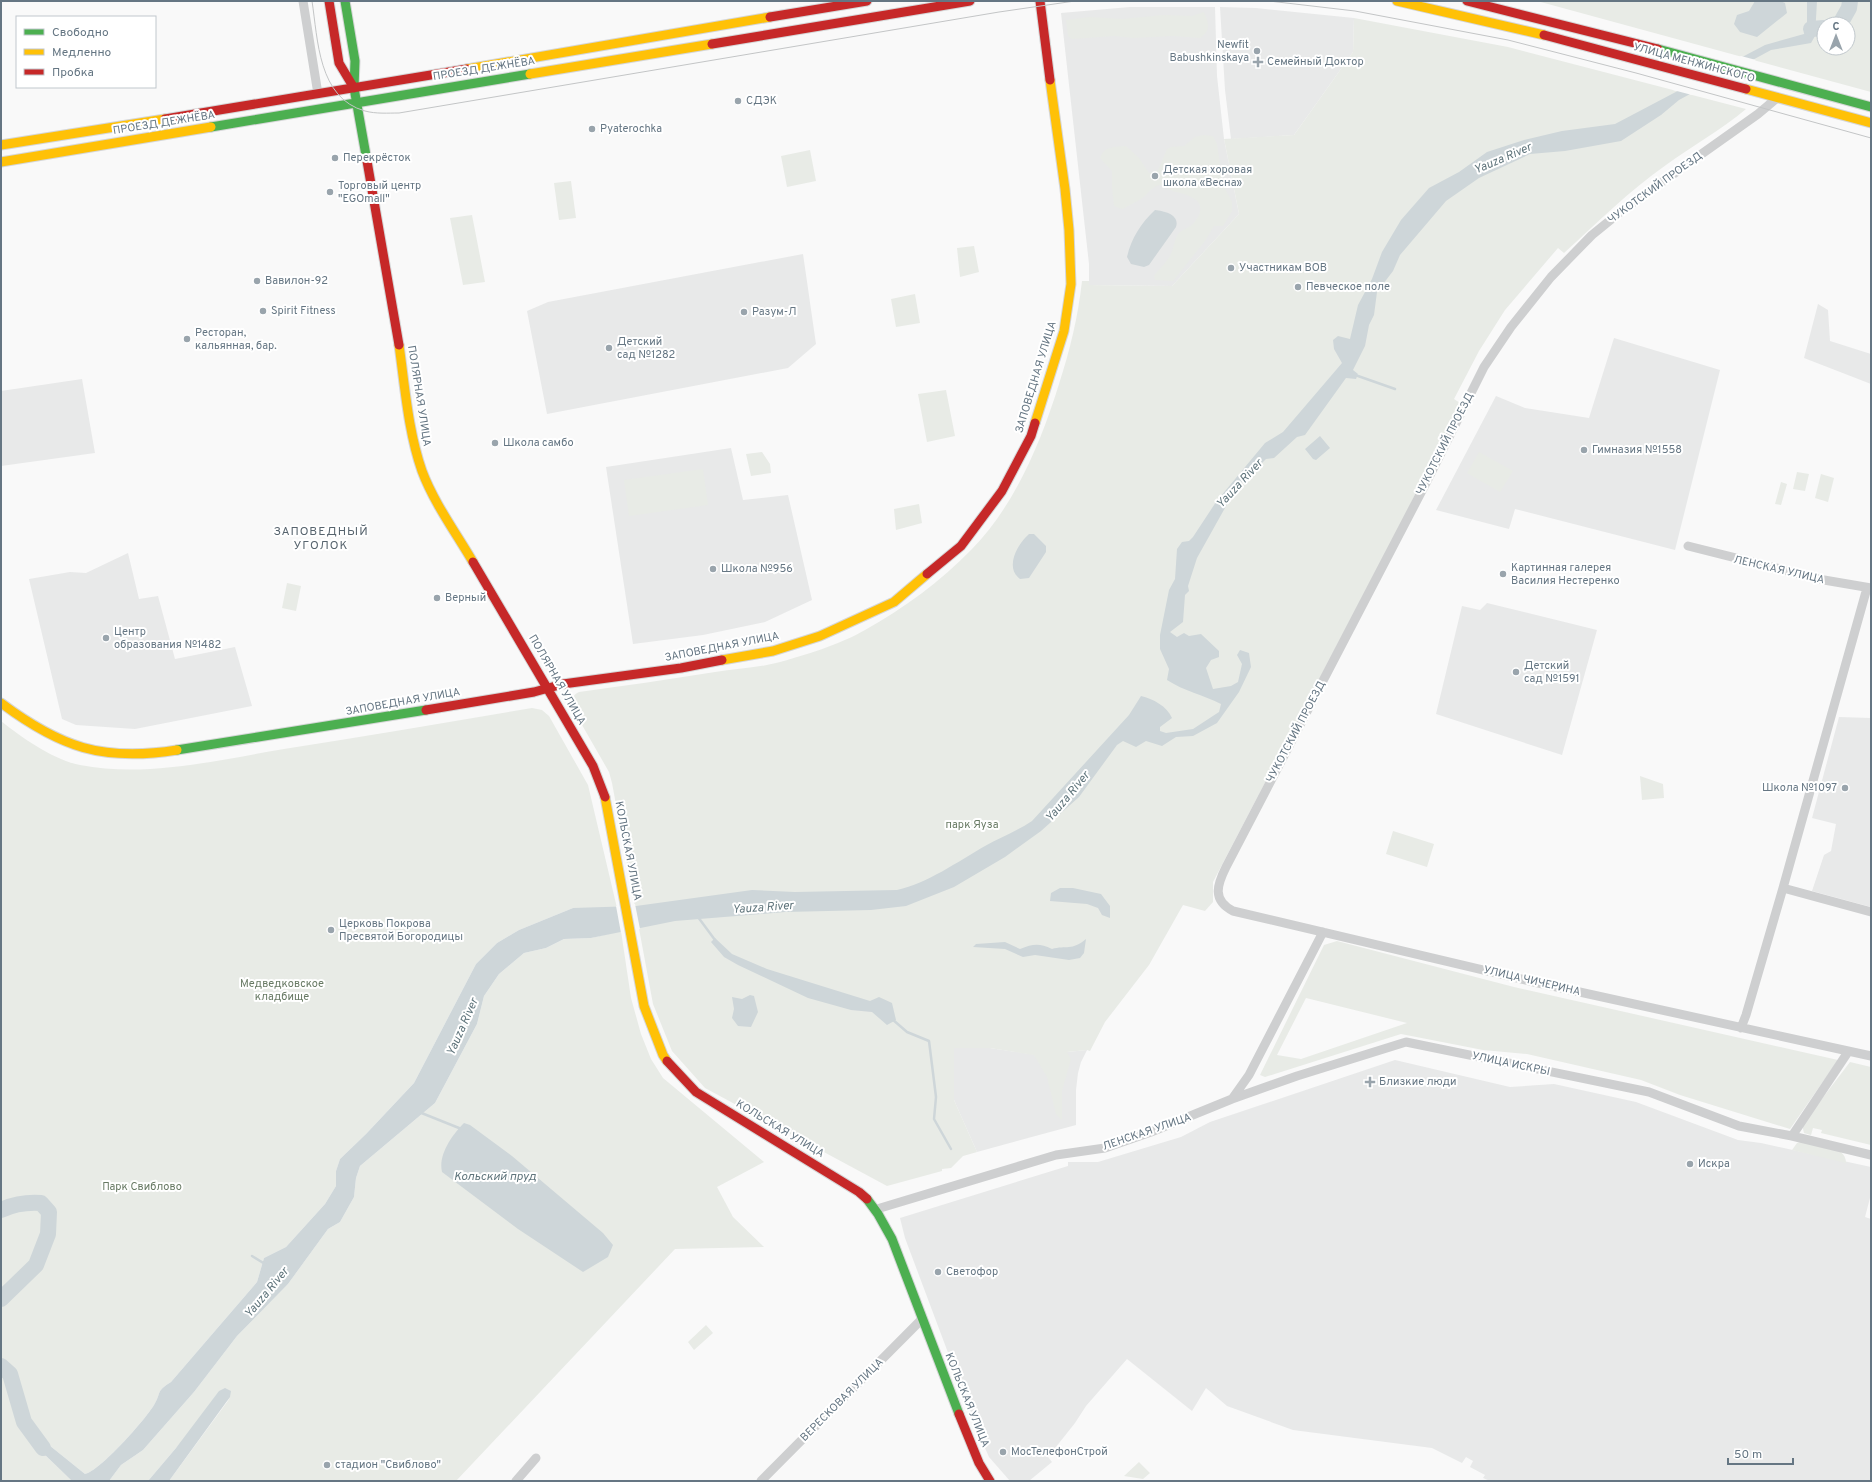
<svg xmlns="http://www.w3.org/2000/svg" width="1872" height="1482" font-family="Overpass,sans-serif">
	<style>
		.built { fill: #e8e9e9 }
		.green { fill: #e8ebe6; fill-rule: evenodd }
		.water { fill: #ced6d9 }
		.pier { fill: #f9f9f9 }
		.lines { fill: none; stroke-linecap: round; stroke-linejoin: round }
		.stream { stroke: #ced6d9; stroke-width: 2.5 }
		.river { stroke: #ced6d9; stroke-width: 16 }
		.fast-casing { stroke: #d5d6d7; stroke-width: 11 }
		.slow-casing { stroke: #d5d6d7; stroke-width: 11 }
		.jam-casing { stroke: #d5d6d7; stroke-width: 11 }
		.street { stroke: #cecfd0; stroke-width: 9 }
		.fast { stroke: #4caf50; stroke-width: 9 }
		.slow { stroke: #ffc107; stroke-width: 9 }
		.jam { stroke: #c62828; stroke-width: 9 }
		.tram { stroke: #c3c5c6; stroke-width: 1 }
		.poi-dot { fill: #99a4ac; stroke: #fff; stroke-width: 1.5 }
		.labels { text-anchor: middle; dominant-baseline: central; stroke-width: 4; stroke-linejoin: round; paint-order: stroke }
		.poi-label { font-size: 11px; fill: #657683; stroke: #fff; text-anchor: start }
		.street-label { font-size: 11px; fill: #657683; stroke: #fff }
		.park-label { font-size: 11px; fill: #687a64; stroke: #fff }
		.water-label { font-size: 12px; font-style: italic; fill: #60757c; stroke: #fff }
		.neighbourhood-label { font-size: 12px; letter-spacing: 1px; fill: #57646e; stroke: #fff }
	</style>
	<rect width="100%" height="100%" fill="#f9f9f9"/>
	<path class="built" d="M1130,7H1215L1217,76L1224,139L1239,214L1172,286L1089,285V264L1061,13Z
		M1220,7L1256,8L1354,18L1353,52L1294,135L1231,139L1225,90Z
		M803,254L816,344L788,368L547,414L527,311L548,302Z
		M1818,304L1828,310L1830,341L1871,354V384L1804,358Z
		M1614,338L1720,370L1675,550L1515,509L1509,529L1436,510L1496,396L1525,408L1589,418Z
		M82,379L95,453L1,466V391Z
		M731,448L743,500L788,495L812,600L765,622L703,635L633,644L606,467Z
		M128,553L139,599L158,596L175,659L235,647L252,706L135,729L76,725L62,719L29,579L70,572L86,573Z
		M1487,603L1597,630L1562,755L1436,714L1462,606L1480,610Z
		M1839,717L1871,718V907L1812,891L1824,855L1831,851L1836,824L1812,818Z
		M954,1048H990L1037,1055L1087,1050L1081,1062L1078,1073L1076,1090V1125L977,1152L954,1100Z
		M1395,1060L1510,1087L1554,1084L1636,1102L1738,1140L1761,1143L1871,1167V1194L1865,1217L1871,1219V1481H1490L1483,1478L1485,1475L1470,1467L1473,1461L1466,1457L1462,1463L1432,1448L1293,1430L1227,1406L1206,1388L1192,1411L1127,1359L1086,1406L1075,1423L1048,1457L1052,1462L1029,1481H1010L989,1457L977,1430L905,1238L900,1218L1068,1166V1162H1098L1181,1137L1210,1122Z"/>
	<path class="green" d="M1537,1H1871V92ZM1824,24H1848V48H1824Z
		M1204,12C1209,24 1211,30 1200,38L1172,36L1134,38L1114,36L1072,39L1068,36L1066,20L1090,17L1122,19L1163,15L1192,16Z
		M1354,18L1508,47L1746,109C1721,130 1692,146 1666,165C1629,191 1597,223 1564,253L1558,248L1505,310L1479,351L1454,399L1460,403L1404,517L1213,882V902L1205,911L1183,905L1149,965L1105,1022L1090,1051L1087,1050L1067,1052L1071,1059L1062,1091V1120L1056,1114L1047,1077L1034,1055L990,1048H954V1100L977,1152L963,1156L951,1168L942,1169V1171L887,1186L705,1088L672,1051L653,1004L612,783L609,772L574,711C571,704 570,696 579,692C624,686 670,679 715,672C735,669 757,668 776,663C803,656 841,644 865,630C903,609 941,581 972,549C1015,505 1041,442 1059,384C1070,350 1078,317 1082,281H1089V285L1172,286L1239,214L1224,139L1294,135L1353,52Z
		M1203,135L1213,136L1217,144L1223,185L1232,202V211L1223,226H1214L1205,241L1173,281L1155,280L1154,276C1159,269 1167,262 1171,254C1174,247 1174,241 1178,234C1182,229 1189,228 1193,224C1210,204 1195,196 1176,192C1171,191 1164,185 1160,185C1151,186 1147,196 1141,199C1135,202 1129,206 1122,209L1114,206L1112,188V171L1100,158C1104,146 1115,147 1126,146L1139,158L1149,173L1158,170L1167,149L1171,147L1184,146L1195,137Z
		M810,150L816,181L787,187L781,156Z
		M571,181L576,218L559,220L554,183Z
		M472,215L485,282L463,285L450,218Z
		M974,246L979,272L960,277L957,248Z
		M915,294L920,323L896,327L891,299Z
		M946,390L955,436L927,442L918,394Z
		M762,452L770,464L771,473L751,476L746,454Z
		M1479,452L1513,471L1500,492L1467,473Z
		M703,469L708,505L629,516L624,480Z
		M1797,472L1809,474L1805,491L1793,489Z
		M1821,474L1834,478L1828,502L1815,498Z
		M1781,482L1787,484L1781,505L1775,504Z
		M919,504L922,523L896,530L894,509Z
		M287,583L301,586L296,611L282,608Z
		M532,708L542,710L549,716L588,785L617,908H573L519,930L497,943L476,964L414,1083L366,1134L340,1159L336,1171V1186L325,1204L286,1247L264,1258L257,1282L171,1382C155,1392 162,1392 154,1405C145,1420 100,1471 85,1474L49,1445L28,1426L42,1452L72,1481H1V721C22,738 54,760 80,765C147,778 218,760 284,749C367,736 450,722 532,708Z
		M1640,776L1663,784L1664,798L1642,800Z
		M1393,831L1434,844L1427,867L1386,854Z
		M621,931L631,998L641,1034L651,1059L663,1078L764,1162L717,1187L733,1217L764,1247L675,1249L456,1481H169L230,1398L176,1448L148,1481H109L121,1465L143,1450L194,1392L237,1336L288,1284L328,1229L340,1222L354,1197L356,1178L360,1166L435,1103L477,1024L484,996L499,974L524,953L546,948L564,939L591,938Z
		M1337,941L1514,987L1838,1060L1790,1129L1680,1095L1641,1080L1527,1054L1483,1050L1401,1034L1265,1077L1260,1075L1324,945ZM1306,998L1407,1023L1301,1059L1277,1055Z
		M1850,1062L1871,1067V1145L1821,1133L1822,1130L1813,1128L1811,1135L1804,1133L1802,1125Z
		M1800,1142C1814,1144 1847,1145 1846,1163L1792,1150L1797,1143Z
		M706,1325L713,1333L694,1350L688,1342Z
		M1139,1462L1150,1473L1143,1479L1124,1476Z"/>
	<path class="water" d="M1755,1H1780L1785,3L1787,13L1757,37L1740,32L1734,24L1737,15L1749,11Z
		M1807,1H1817L1815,36L1811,43L1771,50L1679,100L1661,115L1621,141L1565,151L1530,154L1479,178L1446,201L1400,255L1393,271L1377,292L1374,315L1369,325L1365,346L1353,370L1358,374L1356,379L1346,378L1305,435L1297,437L1274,458L1266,459L1235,490L1197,558L1188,586L1189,591L1185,595L1183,622L1170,632L1177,637L1184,633L1189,636L1201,634L1219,651V657L1211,660L1206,668L1213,689L1231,686L1238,682L1242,664L1237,655L1240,650L1249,653L1251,667L1239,692L1217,723L1193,736L1176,737L1162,746L1146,741L1136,747L1123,741L1117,745L1079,797L1041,831L1005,857L954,887L906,906L871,910L785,912L675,921L591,938L564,939L546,948L524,953L499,974L484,996L477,1024L435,1103L360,1166L356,1178L354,1197L340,1222L328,1229L288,1284L237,1336L194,1392L143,1450L121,1465L109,1481H72L42,1452L27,1424L49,1445L85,1474C100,1471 145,1420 154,1405C162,1392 155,1392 171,1382L257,1282L264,1258L286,1247L325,1204L336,1186V1171L340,1159L366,1134L414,1083L476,964L497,943L519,930L573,908L636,906L752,890L795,892L897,890C928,883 957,862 985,846C1001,837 1017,831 1032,821L1129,715L1141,696C1153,699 1167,706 1172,718L1160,727V731L1166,733L1193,729L1219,712L1221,704C1203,695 1184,691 1167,680L1169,669L1160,649V635L1169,590L1175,579L1177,549L1182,542L1189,541L1193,537L1216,502L1265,443L1283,432L1342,363L1334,349L1333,340L1338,336L1350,339L1358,305L1372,279L1382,252L1401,220L1429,188L1459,172L1487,152L1524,140L1562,131L1615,124L1765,45L1804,34L1807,28Z
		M1155,210C1165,211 1180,215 1176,227L1149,265L1144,267L1131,264L1127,257C1131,239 1141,223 1155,210Z
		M1320,436L1330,448L1316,460L1313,459L1305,449Z
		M1029,534H1034L1046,546V552L1029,578L1020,579C1004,567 1018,544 1029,534Z
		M1060,888H1073L1101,894L1110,906V918L1102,915L1098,908L1087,904L1050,901L1051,893Z
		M715,938L732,954L767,969L870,1001L879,997L892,1003L896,1020L887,1025L872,1012L851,1010L808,998L738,965L724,957L711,942Z
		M1086,939L1084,953L1080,958L1069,960L1035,955L1023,957L1005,949L973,947L976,944L1005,942L1020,949C1033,944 1039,943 1052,949C1066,945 1072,951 1086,939Z
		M750,995L754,996L758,1012L751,1027L738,1026L732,1018L734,1009L732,997L742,999Z
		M464,1123L470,1125L512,1156L603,1233L613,1245L608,1257L583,1272L518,1229L442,1172C438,1155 452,1135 464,1123Z
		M225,1388L231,1391L230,1397L169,1481H148L176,1448L219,1391Z"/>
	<path class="pier" d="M1741,56L1756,60L1692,95L1673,90Z
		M635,904L640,929L621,933L616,906Z"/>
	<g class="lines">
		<path class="stream" d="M1358,376L1395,389
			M698,917L715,940
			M892,1019L907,1032L929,1041L936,1097L934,1119L951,1149
			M419,1112L459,1128
			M252,1256L265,1264"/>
		<path class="river" d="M1840,24L1849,8L1850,1
			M1811,29L1824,28
			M1,1210C14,1204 27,1202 41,1203L49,1212L48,1234L36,1265L1,1299
			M1,1366L10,1374L24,1422L43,1448"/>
		<defs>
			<path id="fast" d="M345,1L355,61L354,88L367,161
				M1658,49L1871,107
				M211,127L530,74
				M177,750L426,710
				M867,1199L878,1214L892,1239L959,1414"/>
			<path id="slow" d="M1397,1L1544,35
				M467,69L770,17
				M530,74L712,44
				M1746,89L1871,123
				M1,145L165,119
				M1,162L211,127
				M399,345C405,387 408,431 422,471C434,503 456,533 473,562
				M1035,423L1064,331L1071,284L1069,230L1065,189L1050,80
				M722,660L773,651L820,636L894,602L927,574
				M1,703C60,747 102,762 177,750
				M605,797L644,1006L663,1055L667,1061"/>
			<path id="jam" d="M329,1L339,63L354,88
				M1040,1L1050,80
				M1467,1L1658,49
				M770,17L867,1
				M1544,35L1746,89
				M712,44L970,1
				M165,119L467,69
				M367,161L399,345
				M473,562L593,766L605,797
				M927,574L961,546L1002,491L1031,436L1035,423
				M426,710L534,692L563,684L681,668L722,660
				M667,1061L696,1092L859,1192L867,1199
				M959,1414L979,1463L990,1481"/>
		</defs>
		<use href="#fast" class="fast-casing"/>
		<use href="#slow" class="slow-casing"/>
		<use href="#jam" class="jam-casing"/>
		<path class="street" d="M303,1L318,94
			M1777,98L1758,114L1624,209L1592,235L1551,277L1511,327L1484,367L1426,483L1226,867C1217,885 1212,900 1233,911L1534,982L1871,1056
			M1688,546L1824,580L1871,588
			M1783,888L1871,912
			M1741,1028L1746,1015L1783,888L1867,588
			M1848,1052L1792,1136L1871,1155
			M1232,1099L1249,1075L1323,932
			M877,1209L1056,1155L1105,1148L1151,1132L1232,1099L1297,1076L1406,1042L1649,1092L1739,1126L1792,1136
			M516,1481L536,1458
			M761,1481L922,1319"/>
		<use href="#fast" class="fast"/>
		<use href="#slow" class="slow"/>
		<use href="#jam" class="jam"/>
		<path class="tram" d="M312,1C318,40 318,98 365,111C376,114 388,113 399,113L999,12L1075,1
			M1269,1L1355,11L1508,40L1636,73L1871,138"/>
	</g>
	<g class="poi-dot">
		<circle cx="1257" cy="51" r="4"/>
		<path d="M1256 56h4v4h4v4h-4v4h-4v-4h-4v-4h4z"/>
		<circle cx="738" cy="101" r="4"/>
		<circle cx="592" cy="129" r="4"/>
		<circle cx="335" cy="158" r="4"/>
		<circle cx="1155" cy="176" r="4"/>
		<circle cx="330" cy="192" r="4"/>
		<circle cx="1231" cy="268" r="4"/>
		<circle cx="257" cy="281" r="4"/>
		<circle cx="1298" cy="287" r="4"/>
		<circle cx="263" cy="311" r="4"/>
		<circle cx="744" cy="312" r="4"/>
		<circle cx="187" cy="339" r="4"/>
		<circle cx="609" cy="348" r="4"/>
		<circle cx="495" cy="443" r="4"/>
		<circle cx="1584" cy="450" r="4"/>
		<circle cx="713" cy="569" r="4"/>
		<circle cx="1503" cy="574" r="4"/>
		<circle cx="437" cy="598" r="4"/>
		<circle cx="106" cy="638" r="4"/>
		<circle cx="1516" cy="672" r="4"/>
		<circle cx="1845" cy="788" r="4"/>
		<circle cx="331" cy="930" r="4"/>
		<path d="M1368 1076h4v4h4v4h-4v4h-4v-4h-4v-4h4z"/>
		<circle cx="1690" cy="1164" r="4"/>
		<circle cx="938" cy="1272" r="4"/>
		<circle cx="1003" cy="1452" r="4"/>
		<circle cx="327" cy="1465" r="4"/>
	</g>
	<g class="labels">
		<g class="poi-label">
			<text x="1249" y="45" text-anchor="end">Newfit<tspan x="1249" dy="13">Babushkinskaya</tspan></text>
			<text x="1267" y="62">Семейный Доктор</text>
			<text x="746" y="101">СДЭК</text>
			<text x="600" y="129">Pyaterochka</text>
			<text x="343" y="158">Перекрёсток</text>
			<text x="1163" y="170">Детская хоровая<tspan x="1163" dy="13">школа «Весна»</tspan></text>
			<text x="338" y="186">Торговый центр<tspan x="338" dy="13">"EGOmall"</tspan></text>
			<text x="1239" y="268">Участникам ВОВ</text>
			<text x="265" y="281">Вавилон-92</text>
			<text x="1306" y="287">Певческое поле</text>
			<text x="271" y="311">Spirit Fitness</text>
			<text x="752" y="312">Разум-Л</text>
			<text x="195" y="333">Ресторан,<tspan x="195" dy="13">кальянная, бар.</tspan></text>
			<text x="617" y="342">Детский<tspan x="617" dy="13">сад №1282</tspan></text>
			<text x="503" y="443">Школа самбо</text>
			<text x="1592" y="450">Гимназия №1558</text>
			<text x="1511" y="568">Картинная галерея<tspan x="1511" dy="13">Василия Нестеренко</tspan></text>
			<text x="721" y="569">Школа №956</text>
			<text x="445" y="598">Верный</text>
			<text x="114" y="632">Центр<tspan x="114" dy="13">образования №1482</tspan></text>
			<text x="1524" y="666">Детский<tspan x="1524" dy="13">сад №1591</tspan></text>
			<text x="1837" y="788" text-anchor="end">Школа №1097</text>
			<text x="339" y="924">Церковь Покрова<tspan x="339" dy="13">Пресвятой Богородицы</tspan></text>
			<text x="1379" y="1082">Близкие люди</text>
			<text x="1698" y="1164">Искра</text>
			<text x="946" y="1272">Светофор</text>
			<text x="1011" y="1452">МосТелефонСтрой</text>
			<text x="335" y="1465">стадион "Свиблово"</text>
		</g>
		<g class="street-label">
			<text transform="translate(1694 63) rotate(15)">УЛИЦА МЕНЖИНСКОГО</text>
			<text transform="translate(484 69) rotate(-9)">ПРОЕЗД ДЕЖНЁВА</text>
			<text transform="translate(164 123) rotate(-9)">ПРОЕЗД ДЕЖНЁВА</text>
			<text transform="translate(1655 188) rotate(-36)">ЧУКОТСКИЙ ПРОЕЗД</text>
			<text transform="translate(1036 377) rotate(-73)">ЗАПОВЕДНАЯ УЛИЦА</text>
			<text transform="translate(419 396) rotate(81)">ПОЛЯРНАЯ УЛИЦА</text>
			<text transform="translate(1445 444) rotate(-63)">ЧУКОТСКИЙ ПРОЕЗД</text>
			<text transform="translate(1779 570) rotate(13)">ЛЕНСКАЯ УЛИЦА</text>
			<text transform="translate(722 647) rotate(-11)">ЗАПОВЕДНАЯ УЛИЦА</text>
			<text transform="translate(557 680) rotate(60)">ПОЛЯРНАЯ УЛИЦА</text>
			<text transform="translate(403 702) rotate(-10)">ЗАПОВЕДНАЯ УЛИЦА</text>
			<text transform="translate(1296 732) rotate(-62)">ЧУКОТСКИЙ ПРОЕЗД</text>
			<text transform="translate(628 851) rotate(79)">КОЛЬСКАЯ УЛИЦА</text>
			<text transform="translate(1532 981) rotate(13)">УЛИЦА ЧИЧЕРИНА</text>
			<text transform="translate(1511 1064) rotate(12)">УЛИЦА ИСКРЫ</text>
			<text transform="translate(780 1129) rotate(31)">КОЛЬСКАЯ УЛИЦА</text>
			<text transform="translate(1147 1132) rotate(-19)">ЛЕНСКАЯ УЛИЦА</text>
			<text transform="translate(842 1400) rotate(-45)">ВЕРЕСКОВАЯ УЛИЦА</text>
			<text transform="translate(967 1400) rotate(68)">КОЛЬСКАЯ УЛИЦА</text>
		</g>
		<g class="park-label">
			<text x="972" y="825">парк Яуза</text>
			<text x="282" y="984">Медведковское<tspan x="282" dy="13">кладбище</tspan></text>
			<text x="142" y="1187">Парк Свиблово</text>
		</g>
		<g class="water-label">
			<text transform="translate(1503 159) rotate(-23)">Yauza River</text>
			<text transform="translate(1240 484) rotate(-47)">Yauza River</text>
			<text transform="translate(1068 797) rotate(-50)">Yauza River</text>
			<text transform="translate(763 908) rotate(-4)">Yauza River</text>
			<text transform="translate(463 1027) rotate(-66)">Yauza River</text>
			<text x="495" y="1177">Кольский пруд</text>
			<text transform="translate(267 1293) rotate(-50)">Yauza River</text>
		</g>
		<g class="neighbourhood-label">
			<text x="321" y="532">ЗАПОВЕДНЫЙ<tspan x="321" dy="14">УГОЛОК</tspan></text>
		</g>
	</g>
	<rect width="1872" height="1482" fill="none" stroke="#657683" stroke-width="4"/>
	<rect x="16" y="16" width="140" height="72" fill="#ffffff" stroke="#c1c8cd"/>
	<rect x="24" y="29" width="20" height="6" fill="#4caf50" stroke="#c1c8cd"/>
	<text x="52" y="36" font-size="12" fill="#657683">Свободно</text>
	<rect x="24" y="49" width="20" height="6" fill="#ffc107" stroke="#c1c8cd"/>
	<text x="52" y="56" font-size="12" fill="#657683">Медленно</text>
	<rect x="24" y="69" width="20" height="6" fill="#c62828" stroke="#c1c8cd"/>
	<text x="52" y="76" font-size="12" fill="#657683">Пробка</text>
	<g transform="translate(1836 36)"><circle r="19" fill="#ffffff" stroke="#c1c8cd"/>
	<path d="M0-3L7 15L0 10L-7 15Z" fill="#99a4ac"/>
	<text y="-6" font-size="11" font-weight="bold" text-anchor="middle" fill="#657683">С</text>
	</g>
	<path d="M1728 1458v6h65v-6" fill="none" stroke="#657683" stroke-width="2"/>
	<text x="1734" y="1458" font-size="12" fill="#657683" stroke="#ffffff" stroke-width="3" paint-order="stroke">50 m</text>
</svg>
